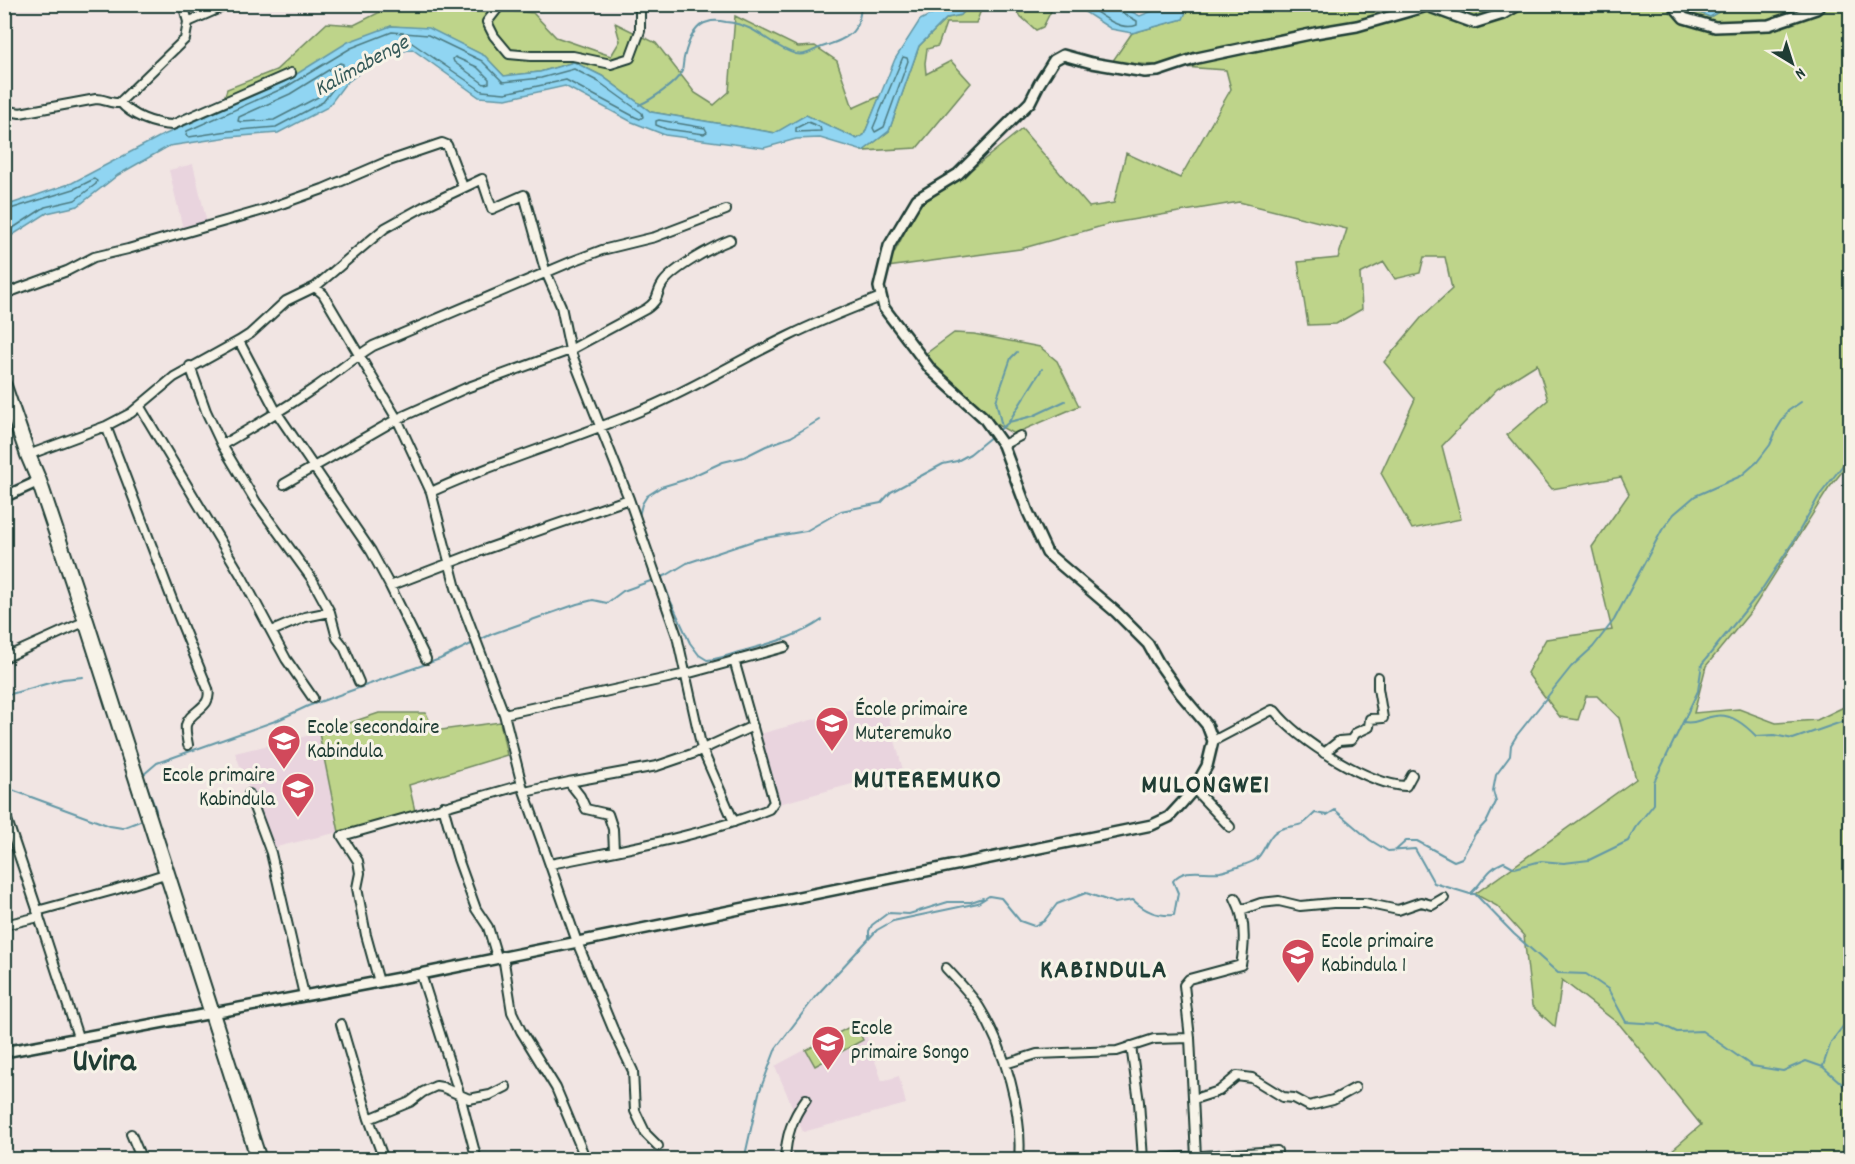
<svg xmlns="http://www.w3.org/2000/svg" width="1855" height="1164" font-family="Dekko,sans-serif">
	<style>
		.built { fill: #e9d4de }
		.green { fill: #bed48a; stroke: #6e885f; stroke-width: 1.5 }
		.water { fill: #90d5f2; stroke: #6398a6; stroke-width: 1.5 }
		.lines { fill: none; stroke-linecap: round; stroke-linejoin: round }
		.shore { stroke: #4c7a80; stroke-width: 1.5 }
		.stream { stroke: #6398a6; stroke-width: 2 }
		.minor-casing { stroke: #1f3d34; stroke-width: 12 }
		.tertiary-casing { stroke: #1f3d34; stroke-width: 14 }
		.trunk-casing { stroke: #1f3d34; stroke-width: 18 }
		.minor { stroke: #f7f3e8; stroke-width: 8 }
		.tertiary { stroke: #f7f3e8; stroke-width: 9 }
		.trunk { stroke: #f7f3e8; stroke-width: 14 }
		.labels { text-anchor: middle; dominant-baseline: central; stroke-width: 6; stroke-linejoin: round; paint-order: stroke }
		.poi-label { font-size: 21px; fill: #1f3d34; stroke: #f7f3e8; text-anchor: start }
		.water-label { font-size: 22px; font-style: italic; fill: #365b5a; stroke: #f7f3e8 }
		.district-label { font-size: 27px; font-weight: bold; letter-spacing: 1.5px; fill: #1f3d34; stroke: #f7f3e8 }
		.town-label { font-size: 33px; font-weight: bold; fill: #1f3d34; stroke: #f7f3e8 }
	</style>
	<rect width="100%" height="100%" fill="#f1e5e3"/>
	<filter id="ink" filterUnits="userSpaceOnUse"><feTurbulence type="fractalNoise" baseFrequency=".0167" numOctaves="2"/><feDisplacementMap in="SourceGraphic" scale="12" xChannelSelector="R" yChannelSelector="G"/><feConvolveMatrix kernelMatrix="1 2 1 2 8 2 1 2 1" color-interpolation-filters="sRGB"/></filter>
	<g filter="url(#ink)">
		<path class="built" d="M193,164L207,223L183,229L169,170Z
			M884,700L903,770L779,804L760,734Z
			M319,733L339,832L272,848L235,753Z
			M861,1020L882,1081L899,1076L906,1104L803,1132L775,1066Z"/>
		<path class="green" d="M396,4L456,5L463,7L533,13L556,37L611,56L620,41L615,23L656,43L695,93L714,105L729,92L735,16L798,47L815,46L837,61L853,108L880,96L864,135L857,139L806,115L776,133L651,112L602,76L574,62L540,72L504,76L485,56L429,29L391,26L284,82L220,111L227,89L276,70L327,23L354,25Z
			M1686,4L1695,11L1710,17L1730,5H1850V462L1829,488L1752,610L1706,666L1694,713L1739,709L1776,723L1817,720L1850,704V1159H1662L1701,1125L1620,1025L1562,980L1555,1027L1532,1006L1524,936L1497,906L1475,894L1636,779L1619,718L1597,696H1586L1578,720L1560,717L1527,673L1546,639L1612,630L1592,547L1629,494L1621,477L1552,489L1507,435L1548,400L1537,364L1497,389L1442,446L1461,519L1412,529L1381,473L1415,399L1384,362L1421,318L1452,289L1445,257H1424L1420,273L1395,279L1384,262L1360,274L1362,309L1336,324L1308,325L1298,262L1338,258L1347,229L1239,202L1113,223L1020,249L887,267L918,206L976,166L1022,129L1089,207L1114,203L1126,153L1180,178L1231,89L1226,70L1112,62L1132,33L1182,19L1189,5Z
			M970,5H1054L1043,27L1036,30L1008,5H983L976,23H946L938,46L927,49L925,63L926,74L951,61L971,83L917,148L863,151L889,131L919,46L947,18L961,15Z
			M954,333L974,334L1040,347L1057,361L1079,406L1014,434L999,426L920,358Z
			M379,713H426L434,731L500,722L507,755L409,785L415,811L339,832L319,733Z
			M855,1024L863,1040L815,1066L806,1050Z"/>
		<path class="water" d="M951,4L970,5L961,15L947,18L919,46L889,131L863,151L820,138L796,139L764,148L665,135L632,122L565,86L506,99L479,97L412,49L381,57L345,84L328,107L278,133L229,137L169,146L118,175L78,206L47,213L5,240V206L72,183L159,137L284,82L348,42L391,26L429,28L485,56L504,76L540,72L574,62L602,76L651,112L775,133L806,115L857,139L864,135L895,59L920,20Z
			M1074,5H1118L1140,16L1167,5H1189L1183,19L1132,33L1111,29Z
			M1687,5H1730L1710,17L1695,11Z"/>
		<g class="lines">
			<path class="shore" d="M1085,4C1099,14 1120,32 1137,25V21L1119,11L1117,4
				M392,32L428,35L482,61L503,82L541,78L574,69L599,82L642,113L643,117L640,119L635,117L566,80L505,93L482,91L412,43L377,52L340,80L323,102L276,127L228,131L189,137L186,135L187,131L286,87L351,48Z
				M455,57L477,67L489,79V83L484,84L454,62L453,59Z
				M903,57L907,58L908,61L884,127L875,132L873,128Z
				M340,63L343,64V68L334,76L318,97L274,120L241,122L238,121L239,117L290,94Z
				M659,120L705,128L707,132L704,134L666,129L656,125V121Z
				M808,122L820,127L821,131L796,132V128Z
				M4,211L74,189L94,179L97,181L96,184L75,200L45,207L4,234"/>
			<path class="stream" d="M639,105C651,100 677,83 682,71C683,68 683,62 684,58C687,45 693,25 708,22C713,20 721,21 726,22C759,25 770,47 796,54C807,56 812,50 822,47C847,39 860,34 861,4
				M1009,422L1033,416L1065,401
				M1002,427L996,401L1011,358L1017,352
				M997,432L1008,423L1042,369
				M639,516L642,504L647,496L661,487L684,480L723,462L744,457L766,446L791,437L819,420
				M648,542L671,602L690,643L699,655L707,660C720,659 731,654 743,651C771,643 798,637 822,620
				M4,696L63,679L83,677
				M1683,722C1698,724 1701,718 1715,716C1731,713 1745,725 1756,736L1774,735L1793,739L1850,719
				M4,787L110,826L122,828L140,821
				M155,815L156,810L143,775L157,763L278,720L308,706L440,659L492,634L577,604L593,600L607,603L623,591L667,575L687,563L759,539L806,531L841,511L881,503L891,492L943,464L957,461L970,454L992,436
				M1396,850L1406,841H1417L1454,861L1462,858L1475,834L1487,821L1496,802L1493,791L1496,775L1510,756L1511,745L1517,735L1571,667L1593,647L1614,620L1662,530L1674,514L1695,496L1741,476L1757,462L1770,445L1777,429L1788,411L1801,402
				M1470,894C1484,882 1486,869 1504,862L1515,868L1541,861L1564,863L1589,860L1628,841L1635,828L1654,804V782L1698,691L1702,664L1760,592L1793,542L1819,496L1850,456
				M869,938V931L872,925L888,913L909,914L948,902H971L983,898
				M1823,1066L1831,1042L1850,1017
				M744,1160L759,1093L776,1048L815,997L877,930L893,921L978,903L989,896L1001,898L1020,921L1034,926L1044,921L1057,904L1086,893L1115,903L1133,900C1146,912 1157,916 1174,915L1178,893L1173,881C1184,866 1204,874 1220,872C1226,871 1251,863 1255,860C1264,854 1266,840 1274,833C1282,825 1295,828 1304,823C1308,820 1312,816 1315,813L1327,815L1335,810L1370,840L1388,851L1415,849L1434,883L1470,894H1475L1514,934L1558,973L1586,974L1608,989L1626,1022L1660,1024L1677,1032L1702,1031L1752,1066L1783,1071L1806,1061L1823,1067L1850,1091"/>
			<defs>
				<path id="minor" d="M501,4L487,22L494,36L509,54L531,56H573L611,64L630,58L640,31V4
					M188,22L229,4
					M120,102C132,116 153,124 172,125L291,73
					M4,110L20,113L96,99C104,99 113,104 119,103L185,39L188,22L183,4
					M315,287L385,228L423,207L482,179L492,209L524,195L545,270L561,306L570,350L629,499L677,636L702,749L734,822
					M4,294L67,271L94,257L128,249L267,209L323,189L386,162L442,143L447,145L463,187
					M239,341L277,413L371,551L390,586L426,659
					M190,366L206,411L222,445L256,502L312,579L330,612L337,638L344,647L359,682
					M140,407L242,577L286,659L313,698
					M106,426L178,615L208,689C213,708 190,710 186,725C185,731 187,739 188,745
					M222,445C253,427 284,409 313,389C334,375 352,359 373,346L573,261L602,250L655,237L726,210
					M1003,445L1020,436
					M28,455L106,426L131,413L174,377L239,341L250,334L286,301L315,287L323,294L397,419L431,492L456,588L504,714L522,785L577,942L613,1029L633,1071L635,1111L646,1134L658,1146
					M284,484L397,419L466,388L570,350L646,309C661,299 655,294 663,283C674,268 712,247 730,240
					M431,492C501,459 576,439 647,408C696,387 741,359 789,336C819,321 850,309 881,297
					M390,586L486,549L629,499
					M272,631L305,617L330,612
					M4,658L86,621
					M504,714L686,674L785,647
					M1213,741L1272,710L1275,711C1297,740 1369,785 1406,786L1412,775
					M1324,753L1339,741L1351,740L1356,733L1369,727L1370,719L1383,718L1378,688V677
					M569,782L580,796L586,809L608,814L613,829L614,851
					M1194,789L1230,827
					M525,792L569,782L657,766L692,754L753,726
					M249,794L271,853L304,995
					M443,806L458,859L476,909L488,927L497,957
					M4,811L39,915
					M551,864C624,849 700,837 769,809L774,802L734,660
					M1241,910L1261,903L1279,901L1300,906L1333,903H1365L1398,910L1421,902L1432,905L1444,898
					M37,911L114,890L168,873
					M4,925L39,917L78,1037
					M503,956L512,1012L521,1031L556,1088L586,1160
					M946,968C957,980 970,993 979,1007C1005,1049 1023,1111 1019,1160
					M421,974L460,1096L477,1160
					M379,982L366,935L357,888L360,873L358,861L342,836L522,785
					M341,1024L369,1119L384,1160
					M1131,1046L1139,1102L1143,1159
					M1005,1064L1037,1054L1117,1051L1154,1039L1190,1038
					M1194,1099L1219,1091L1237,1076L1252,1078L1283,1097L1294,1098L1309,1106L1333,1100L1355,1088
					M369,1119L410,1102L423,1092L436,1086L442,1087L469,1099L490,1095L506,1087
					M131,1134L142,1160
					M1196,1157L1190,1038L1184,985L1189,979L1241,965C1245,943 1246,918 1235,898
					M785,1160C786,1136 792,1118 806,1099
					M1141,1160L1277,1151L1276,1160"/>
				<path id="tertiary" d="M1672,4L1684,18L1715,27L1769,25L1816,9L1822,4
					M4,497L39,481
					M4,1052L421,974L1152,825L1169,817L1181,804L1194,789L1207,766L1213,741L1207,725L1180,693L1158,662L1148,644L1116,612L1047,553L1028,512L1003,445L983,417L931,370L884,308L879,287L889,246L917,199L958,174L1030,102L1039,84L1054,60L1063,55L1092,63L1145,72L1158,71L1197,58L1315,33L1357,26L1427,6L1474,23L1503,14L1520,4"/>
				<path id="trunk" d="M4,386L28,455L39,481L86,621L259,1160"/>
			</defs>
			<use href="#minor" class="minor-casing"/>
			<use href="#tertiary" class="tertiary-casing"/>
			<use href="#trunk" class="trunk-casing"/>
			<use href="#minor" class="minor"/>
			<use href="#tertiary" class="tertiary"/>
			<use href="#trunk" class="trunk"/>
		</g>
	</g>
	<defs>
		<symbol id="school-pin" viewBox="-11 -11 22 30"><path d="M0 17L-7.5 6A9.5 9.5 0 1 1 7.5 6Z" fill="#d1495b" stroke="#f7f3e8"/><path d="M0-5L7-2L0 1L-7-2ZM-4 1L0 2.5L4 1V4Q0 6-4 4Z" fill="#fff"/></symbol>
	</defs>
	<g fill-rule="evenodd">
		<use href="#school-pin" x="813" y="704" width="38" height="52"/>
		<use href="#school-pin" x="265" y="722" width="38" height="52"/>
		<use href="#school-pin" x="279" y="770" width="38" height="52"/>
		<use href="#school-pin" x="1279" y="936" width="38" height="52"/>
		<use href="#school-pin" x="809" y="1023" width="38" height="52"/>
	</g>
	<g class="labels">
		<g class="poi-label">
			<text x="855" y="711">École primaire<tspan x="855" dy="24">Muteremuko</tspan></text>
			<text x="307" y="729">Ecole secondaire<tspan x="307" dy="24">Kabindula</tspan></text>
			<text x="275" y="777" text-anchor="end">Ecole primaire<tspan x="275" dy="24">Kabindula</tspan></text>
			<text x="1321" y="943">Ecole primaire<tspan x="1321" dy="24">Kabindula 1</tspan></text>
			<text x="851" y="1030">Ecole<tspan x="851" dy="24">primaire Songo</tspan></text>
		</g>
		<g class="water-label">
			<text transform="translate(362 67) rotate(-29)">Kalimabenge</text>
		</g>
		<g class="district-label">
			<text x="928" y="781">MUTEREMUKO</text>
			<text x="1206" y="786">MULONGWE1</text>
			<text x="1104" y="971">KABINDULA</text>
		</g>
		<g class="town-label">
			<text x="104" y="1063">Uvira</text>
		</g>
	</g>
	<rect width="1855" height="1164" fill="none" stroke="#f7f3e8" stroke-width="24"/>
	<rect x="12" y="12" width="1831" height="1140" fill="none" stroke="#1f3d34" stroke-width="2" filter="url(#ink)"/>
	<g transform="translate(1792 63) rotate(142)" stroke="#f7f3e8" stroke-width="4.5" paint-order="stroke">
	<path d="M0-4.5L10 22L0 15L-10 22Z" fill="#1f3d34"/>
	<text y="-9" font-size="16" font-weight="bold" text-anchor="middle" fill="#1f3d34">N</text>
	</g>
</svg>
